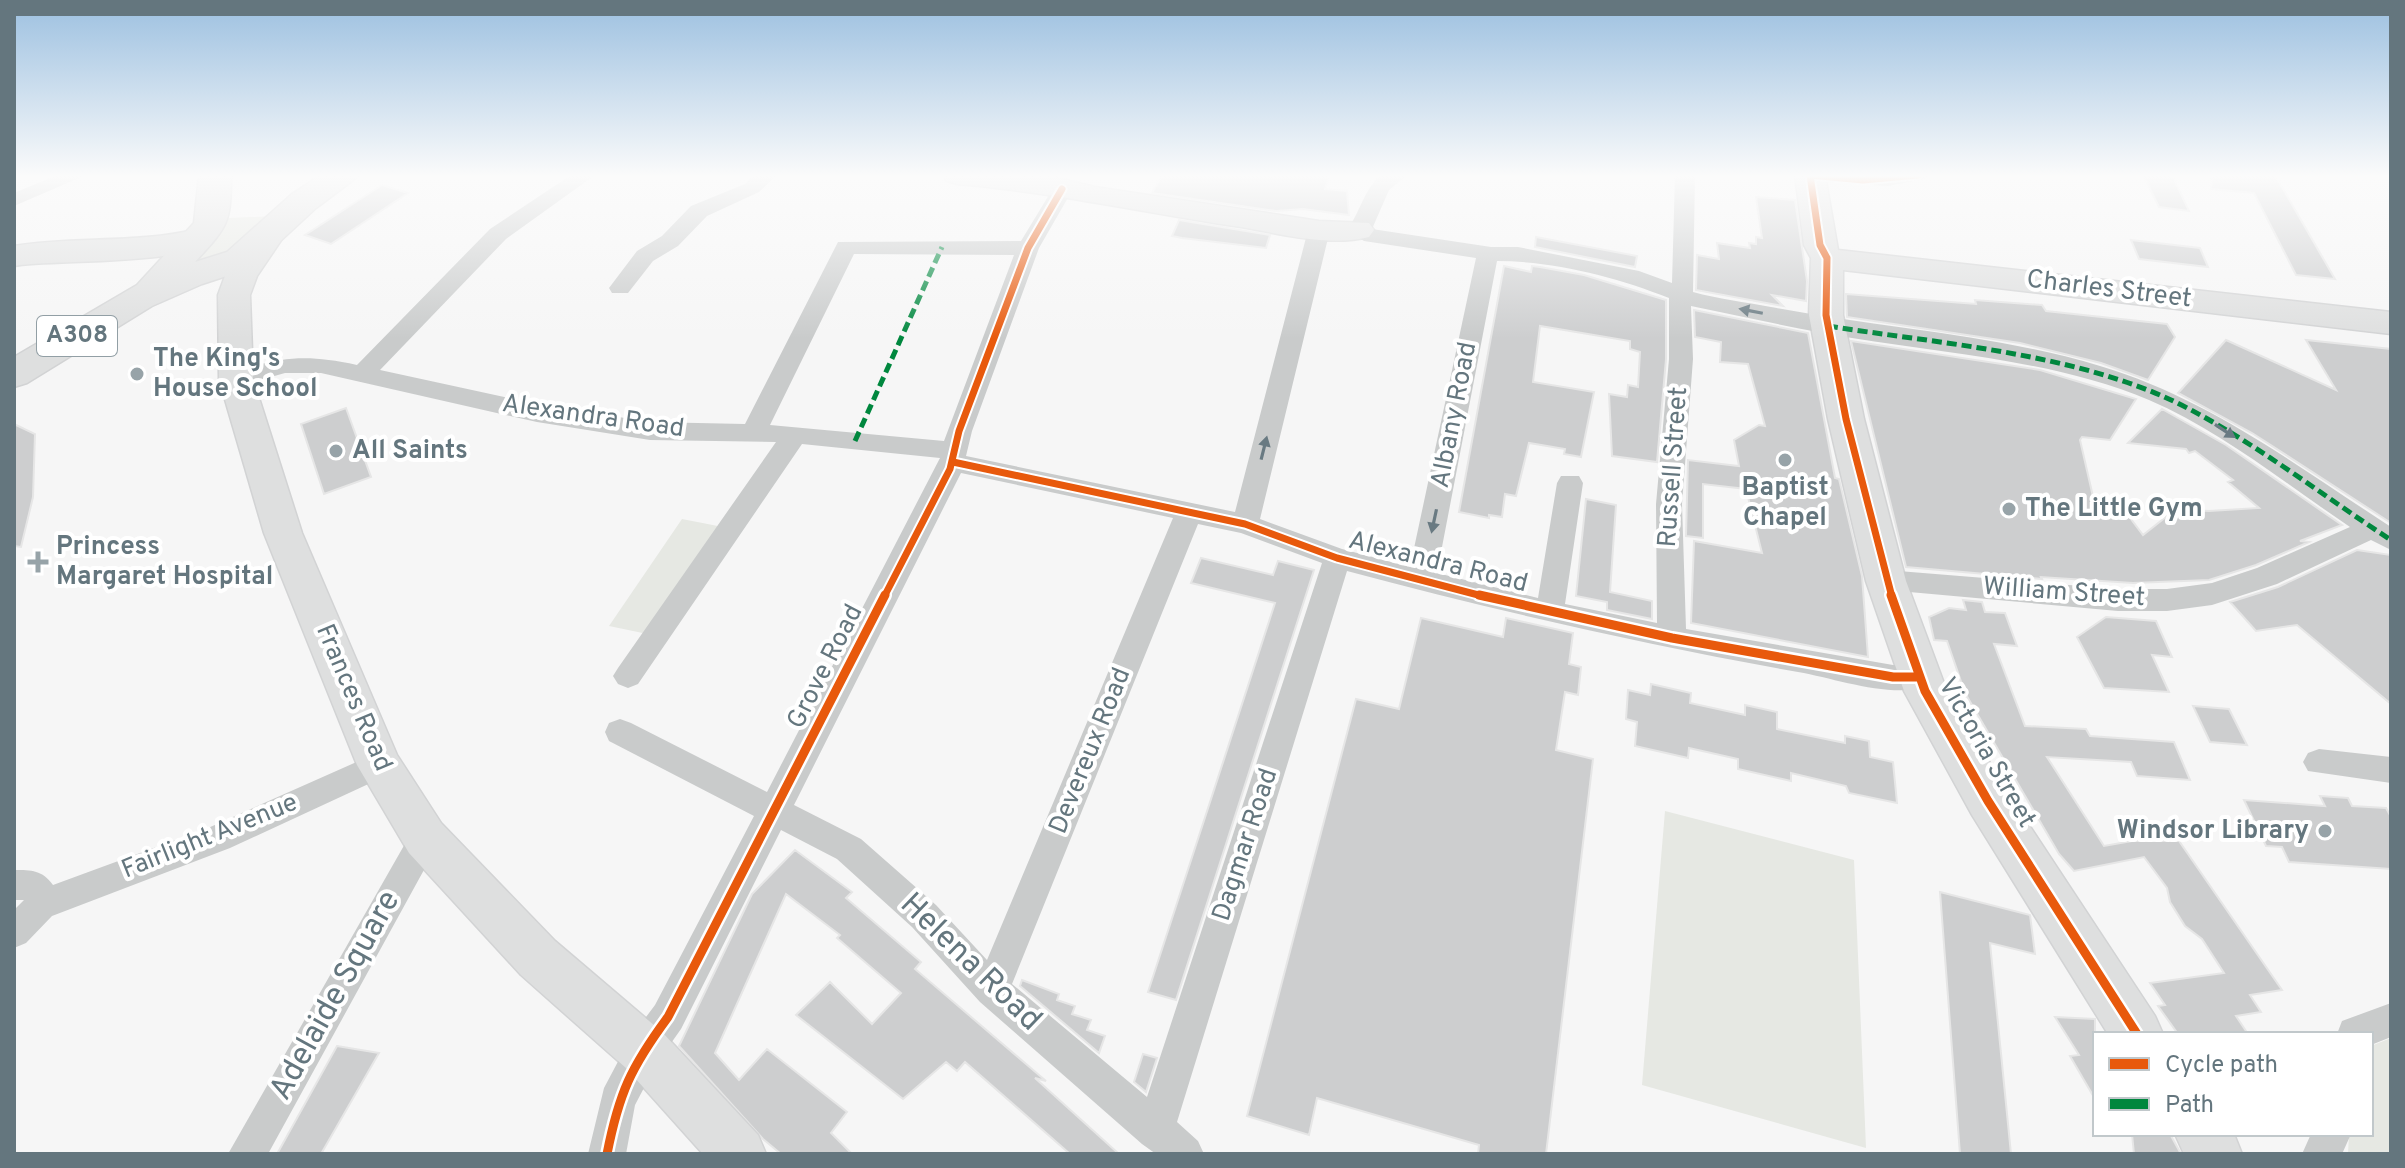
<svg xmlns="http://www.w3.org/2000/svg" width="2405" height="1168" font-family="Overpass,sans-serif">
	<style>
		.green { fill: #e6e8e3 }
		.building { fill: #cdcecf; stroke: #e6e6e6; stroke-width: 2 }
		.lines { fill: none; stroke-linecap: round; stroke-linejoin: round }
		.secondary-casing { stroke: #d2d3d4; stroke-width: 3 }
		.primary-casing { stroke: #d2d3d4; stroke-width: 3 }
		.street { fill: #c9cbcb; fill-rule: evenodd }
		.secondary { fill: #dedfdf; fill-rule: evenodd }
		.primary { fill: #dedfdf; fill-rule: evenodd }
		.quiet { stroke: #00873e; stroke-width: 5; stroke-dasharray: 10 5; stroke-linecap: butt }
		.cycleway-far1-casing { stroke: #fff; stroke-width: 11 }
		.cycleway-casing { stroke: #fff; stroke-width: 14 }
		.cycleway-far1 { stroke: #e8590c; stroke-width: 7 }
		.cycleway { stroke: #e8590c; stroke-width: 9 }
		.oneway { fill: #697a82 }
		.poi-dot { fill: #97a3a8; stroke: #fff; stroke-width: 3 }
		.labels { text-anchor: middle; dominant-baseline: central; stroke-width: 8; stroke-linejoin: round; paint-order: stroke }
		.shield { fill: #fff; stroke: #929fa5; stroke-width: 2 }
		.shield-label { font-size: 24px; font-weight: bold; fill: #64767e }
		.street-label { font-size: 26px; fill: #64767e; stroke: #fff }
		.poi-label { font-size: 26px; font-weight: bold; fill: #64767e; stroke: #fff; text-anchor: start }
		.near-street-label { font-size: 32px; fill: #64767e; stroke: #fff }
	</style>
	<rect width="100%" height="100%" fill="#f6f6f6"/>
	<path class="green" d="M274,216L246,251L200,261L196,257L229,218Z
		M682,519L728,528L657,636L609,626Z
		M1665,811L1854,860L1866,1148L1642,1085Z
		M2391,1038V1154H2348L2349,1134H2371V1046Z"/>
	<path class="building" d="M1162,175H1329L1325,189L1347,191L1349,215L1303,209L1276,211L1152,193Z
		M2143,175H2172L2189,211L2159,207Z
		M2212,175H2275L2335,279L2296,275L2254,193L2211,189Z
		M382,185L408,193L331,244L305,235Z
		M1756,197L1795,200L1807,281L1806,301L1772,295L1783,306L1696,290L1697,255L1719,259L1717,243L1750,248L1749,243L1756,244V237L1762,238Z
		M1179,220L1240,230L1270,235L1266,248L1182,238L1172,236Z
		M1536,237L1637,256L1635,267L1535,247Z
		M2131,240L2200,248L2208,267L2139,259Z
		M1504,266L1531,272L1532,266L1540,267L1584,275L1666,300V359L1657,462L1612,456L1609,394L1627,397L1628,385L1638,387L1640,352L1630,349V341L1540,326L1533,382L1594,392L1581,457L1564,454L1565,449L1529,443L1516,496L1505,494L1502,517L1489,515V518L1459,512Z
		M1846,294L1976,304L1975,300L2042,305L2046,311L2167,324L2175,337L2148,380L2101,363L2020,343L1847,317Z
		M1694,310L1808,333L1835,478L1839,479L1862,576L1868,657L1691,623L1694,541L1762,553L1746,489L1703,484V538L1686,536L1688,460L1739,466L1734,440L1759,425L1765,426L1748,364L1720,362L1721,342L1695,337Z
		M2226,340L2336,390L2306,340L2391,349V523L2252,433L2178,393Z
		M1851,341L2040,370L2136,399L2110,440L2082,437L2080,440L2094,501L2119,503L2143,535L2176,509L2209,511L2259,508L2228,482L2233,480L2195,451L2189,453L2186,449L2128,443L2162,409L2226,445L2342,525L2300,541L2309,542L2256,565L2209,580L2133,583L2041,577L2042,579L1906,567Z
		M346,408L371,477L324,494L301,424Z
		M14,424L35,434L33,497L21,547L14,546Z
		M1586,499L1616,505L1610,592L1652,601V619L1607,610V602L1576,596Z
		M2357,550L2391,555V704L2297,625L2256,631L2230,602L2278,587Z
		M1201,558L1273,575L1278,561L1314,570L1176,1000L1148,992L1275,603L1191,583Z
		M1963,600L1982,602L1985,612L2005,613L2017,646L1994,644L2025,726L2086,729L2090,736L2174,742L2190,780L2137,776L2131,762L2047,757L2104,846L2132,841H2179L2282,990L2250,995L2261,1012L2236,1016L2248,1034H2178L2158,1006L2165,1005L2150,983L2224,973L2202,939L2185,926L2170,902L2167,888L2144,857L2074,871L2059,854L1965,693L1947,641L1934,640L1929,617L1949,608L1966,610Z
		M2106,617L2156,621L2172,657L2152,655L2169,692L2104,688L2077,637Z
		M1421,618L1503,637L1506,618L1573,633L1569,664L1581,667L1578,695L1565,692L1556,750L1593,759L1546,1154H1478L1479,1145L1317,1098L1309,1135L1247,1116L1356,699L1399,709Z
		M1651,684L1691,693L1690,703L1745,715V705L1777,712V729L1845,743V736L1869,741L1870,757L1893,762L1897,803L1849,793L1846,786L1791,773V781L1738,769V759L1689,748L1688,758L1635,746L1637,722L1626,719L1628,690L1650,695Z
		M2193,706L2229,709L2247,745L2210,742Z
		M2320,796L2348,798L2352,806L2386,808L2391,817V869L2289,862L2282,847L2266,846L2244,800L2325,806Z
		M795,850L852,892L846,898L921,962L915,969L1046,1081L1035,1078L1119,1154H1070L965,1062L957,1071L946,1062L903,1099L796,1015L830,982L872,1024L901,993L837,938L840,935L786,894L715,1053L739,1080L767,1049L847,1112L831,1133L852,1154H781L763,1139L679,1046L752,894Z
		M1940,892L2030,915L2035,954L1990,943L2011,1154H1960Z
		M1022,980L1059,994L1057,1000L1075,1006L1072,1014L1091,1020L1087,1030L1105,1036L1099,1053L1020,986Z
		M2055,1017L2095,1019V1099L2070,1056L2079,1055Z
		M337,1046L379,1053L321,1154H277Z
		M1143,1054L1157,1058L1146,1092L1134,1082Z
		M2132,1134H2170L2181,1154H2134Z"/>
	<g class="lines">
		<defs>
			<path id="secondary" d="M942,175H1045L1095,187L1319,221L1369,223L1374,230L1369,237C1328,247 1282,234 1241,227C1146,213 1053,192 957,184L947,181Z
				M1795,175H1825L1838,250L2391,312V334L1843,270V315L1864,419L1906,581L1945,686L2004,787L2155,1016L2163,1034H2108L1972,815L1904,691L1866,581L1828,419L1809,315L1811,258L1804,245Z
				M268,227L279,229L284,236L257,276L250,295L253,379L302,533L397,755L441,823L555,941L662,1032L758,1135L766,1154H703L626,1068L521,975L409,853L357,765L264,533L219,379L218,295L225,276L257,229Z
				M198,229L209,231L214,238C195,266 53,259 14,266V246C76,236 137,244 198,229Z
				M2175,1134H2234L2242,1154H2184Z"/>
			<path id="primary" d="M199,175H231C231,224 228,226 195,262L227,252L292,194L321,175H360L316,208L251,268L202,284L152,306L27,383L14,387V357L137,285L194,223Z"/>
		</defs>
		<use href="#secondary" class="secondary-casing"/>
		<use href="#primary" class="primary-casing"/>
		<path class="street" d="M57,175H86L14,206V193Z
			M571,175H595L506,239L380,370L537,404L650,422L745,424L838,242L1021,241L1055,185L1062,183L1073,189L1039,248L972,431L966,456L1235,512L1308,230L1319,223L1330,230L1260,519L1342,549L1410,567L1476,258L1364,241L1347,230C1360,213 1364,189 1381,175H1407L1389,190L1372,229L1491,247H1518L1639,271L1672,283L1675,175H1695L1693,292C1718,299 1745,302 1771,307C1879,328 1994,334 2100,366C2208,398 2297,466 2391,527V550L2371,540L2277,584L2212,605L2167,611H2118L1876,589L1872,581L1876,573L1886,570L2118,589H2167L2212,583L2257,568L2350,527C2286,484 2221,431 2149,400C2056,361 1951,354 1852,338C1798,329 1744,317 1691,306L1693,359L1682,504L1686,629L1893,665L1930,668L1935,677L1930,686C1891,699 1838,679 1798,672C1646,645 1497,611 1347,571L1177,1122L1198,1141L1204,1154H1156L1142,1144L980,1002L912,927L837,859L781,830L681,1029L657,1063L635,1105L626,1154H588L604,1088L631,1037L655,1005L754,816L609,741L605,732L609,723L620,719L631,723L767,792L940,458L802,444L638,684L628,688L618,684L613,676L618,668L776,442L650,440L537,422L321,373H285L236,387L224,379L227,373C280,358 302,353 357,365L490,229ZM854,254L1014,255L944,441L770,425ZM1497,261C1553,261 1617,277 1669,298V359L1656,504L1657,623L1565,604L1583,483L1579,476H1561L1557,483L1538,598L1437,573ZM961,473L1173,518L987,960L936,905L861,839L794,805ZM1198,524L1241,533L1322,563L1147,1097L1012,984Z
			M754,175H777L759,192L707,216L678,246L653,261L628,293H612L609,288L637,251L662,236L691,206L745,184Z
			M1800,175H1928L1925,179L1888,186L1810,181Z
			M2319,749L2391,757V783L2308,771L2303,762L2308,753Z
			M379,752L390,756L395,765L390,774L230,848L52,916L26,943L14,948V910L24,900H14V870C32,870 42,870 53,885L208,828Z
			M425,824L436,828L441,838L436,848L268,1154H228L414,828Z
			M2391,1003V1037L2371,1045V1034H2337L2342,1021Z
			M2311,1134H2351L2342,1154H2302Z"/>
		<use href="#secondary" class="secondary"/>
		<use href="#primary" class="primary"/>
		<path class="quiet" d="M1828,326C1936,343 2059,352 2160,395C2236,428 2320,494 2391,540
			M855,441L942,247"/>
		<defs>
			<path id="cycleway-far1" d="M1810,175L1820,245L1827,258L1826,315L1846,419L1892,597
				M1810,175L1863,180L1918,175
				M953,462L1245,524L1337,558L1486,597
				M884,597L950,469L959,431L1028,248L1062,189"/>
			<path id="cycleway" d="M1479,595L1672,638L1893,677H1920
				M1891,595L1925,691L1988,801L2137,1034
				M607,1154C619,1093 631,1067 668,1017L885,595"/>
		</defs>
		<use href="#cycleway-far1" class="cycleway-far1-casing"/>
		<use href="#cycleway" class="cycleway-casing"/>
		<use href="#cycleway-far1" class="cycleway-far1"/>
		<use href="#cycleway" class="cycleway"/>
	</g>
	<defs><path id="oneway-solid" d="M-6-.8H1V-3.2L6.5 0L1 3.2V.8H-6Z" transform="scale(2)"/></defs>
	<g class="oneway">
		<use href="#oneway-solid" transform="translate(1751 311) rotate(-169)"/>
		<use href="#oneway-solid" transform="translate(2225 431) rotate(33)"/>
		<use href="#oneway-solid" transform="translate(1264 448) rotate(-76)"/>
		<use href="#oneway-solid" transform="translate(1434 521) rotate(102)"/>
	</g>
	<linearGradient id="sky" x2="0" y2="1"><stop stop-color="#9cc0e0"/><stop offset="0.52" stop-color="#fbfbfb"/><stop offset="1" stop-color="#fbfbfb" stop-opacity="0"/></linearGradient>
	<rect width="2405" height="339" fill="url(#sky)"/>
	<g class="poi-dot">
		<circle cx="137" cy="374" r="8"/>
		<circle cx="336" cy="451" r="8"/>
		<circle cx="1785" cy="460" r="8"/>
		<circle cx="2009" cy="509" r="8"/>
		<path d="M34 550h8v8h8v8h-8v8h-8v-8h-8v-8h8z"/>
		<circle cx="2325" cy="831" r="8"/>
	</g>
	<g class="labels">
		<rect class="shield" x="37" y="316" width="80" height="40" rx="6"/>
		<g class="shield-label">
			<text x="77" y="336">A308</text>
		</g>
		<g class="street-label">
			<text transform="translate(2109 290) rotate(7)">Charles Street</text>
			<text transform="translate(1455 415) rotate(-79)">Albany Road</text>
			<text transform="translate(593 417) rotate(8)">Alexandra Road</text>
			<text transform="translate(1674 467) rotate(-86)">Russell Street</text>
			<text transform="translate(1438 563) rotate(14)">Alexandra Road</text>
			<text transform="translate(2064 593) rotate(4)">William Street</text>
			<text transform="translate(826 667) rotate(-63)">Grove Road</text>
			<text transform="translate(353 698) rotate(67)">Frances Road</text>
			<text transform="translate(1091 751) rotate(-68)">Devereux Road</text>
			<text transform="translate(1986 753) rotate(60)">Victoria Street</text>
			<text transform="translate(210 837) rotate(-22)">Fairlight Avenue</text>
			<text transform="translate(1246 845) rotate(-72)">Dagmar Road</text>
		</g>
		<g class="poi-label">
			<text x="153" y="359">The King's<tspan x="153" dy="30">House School</tspan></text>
			<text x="352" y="451">All Saints</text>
			<text x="1785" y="488" text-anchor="middle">Baptist<tspan x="1785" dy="30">Chapel</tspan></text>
			<text x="2025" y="509">The Little Gym</text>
			<text x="56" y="547">Princess<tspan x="56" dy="30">Margaret Hospital</tspan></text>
			<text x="2309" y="831" text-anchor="end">Windsor Library</text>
		</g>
		<g class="near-street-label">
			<text transform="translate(970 963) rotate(44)">Helena Road</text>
			<text transform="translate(336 996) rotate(-61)">Adelaide Square</text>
		</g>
	</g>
	<rect width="2405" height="1168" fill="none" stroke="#64767e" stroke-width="32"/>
	<rect x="2093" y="1032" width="280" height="104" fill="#ffffff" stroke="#c1c8cb" stroke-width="2"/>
	<rect x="2109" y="1058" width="40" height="12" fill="#e8590c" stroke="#c1c8cb" stroke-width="2"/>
	<text x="2165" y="1072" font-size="24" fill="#64767e">Cycle path</text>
	<rect x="2109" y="1098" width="40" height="12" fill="#00873e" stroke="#c1c8cb" stroke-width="2"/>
	<text x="2165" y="1112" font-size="24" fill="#64767e">Path</text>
</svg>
